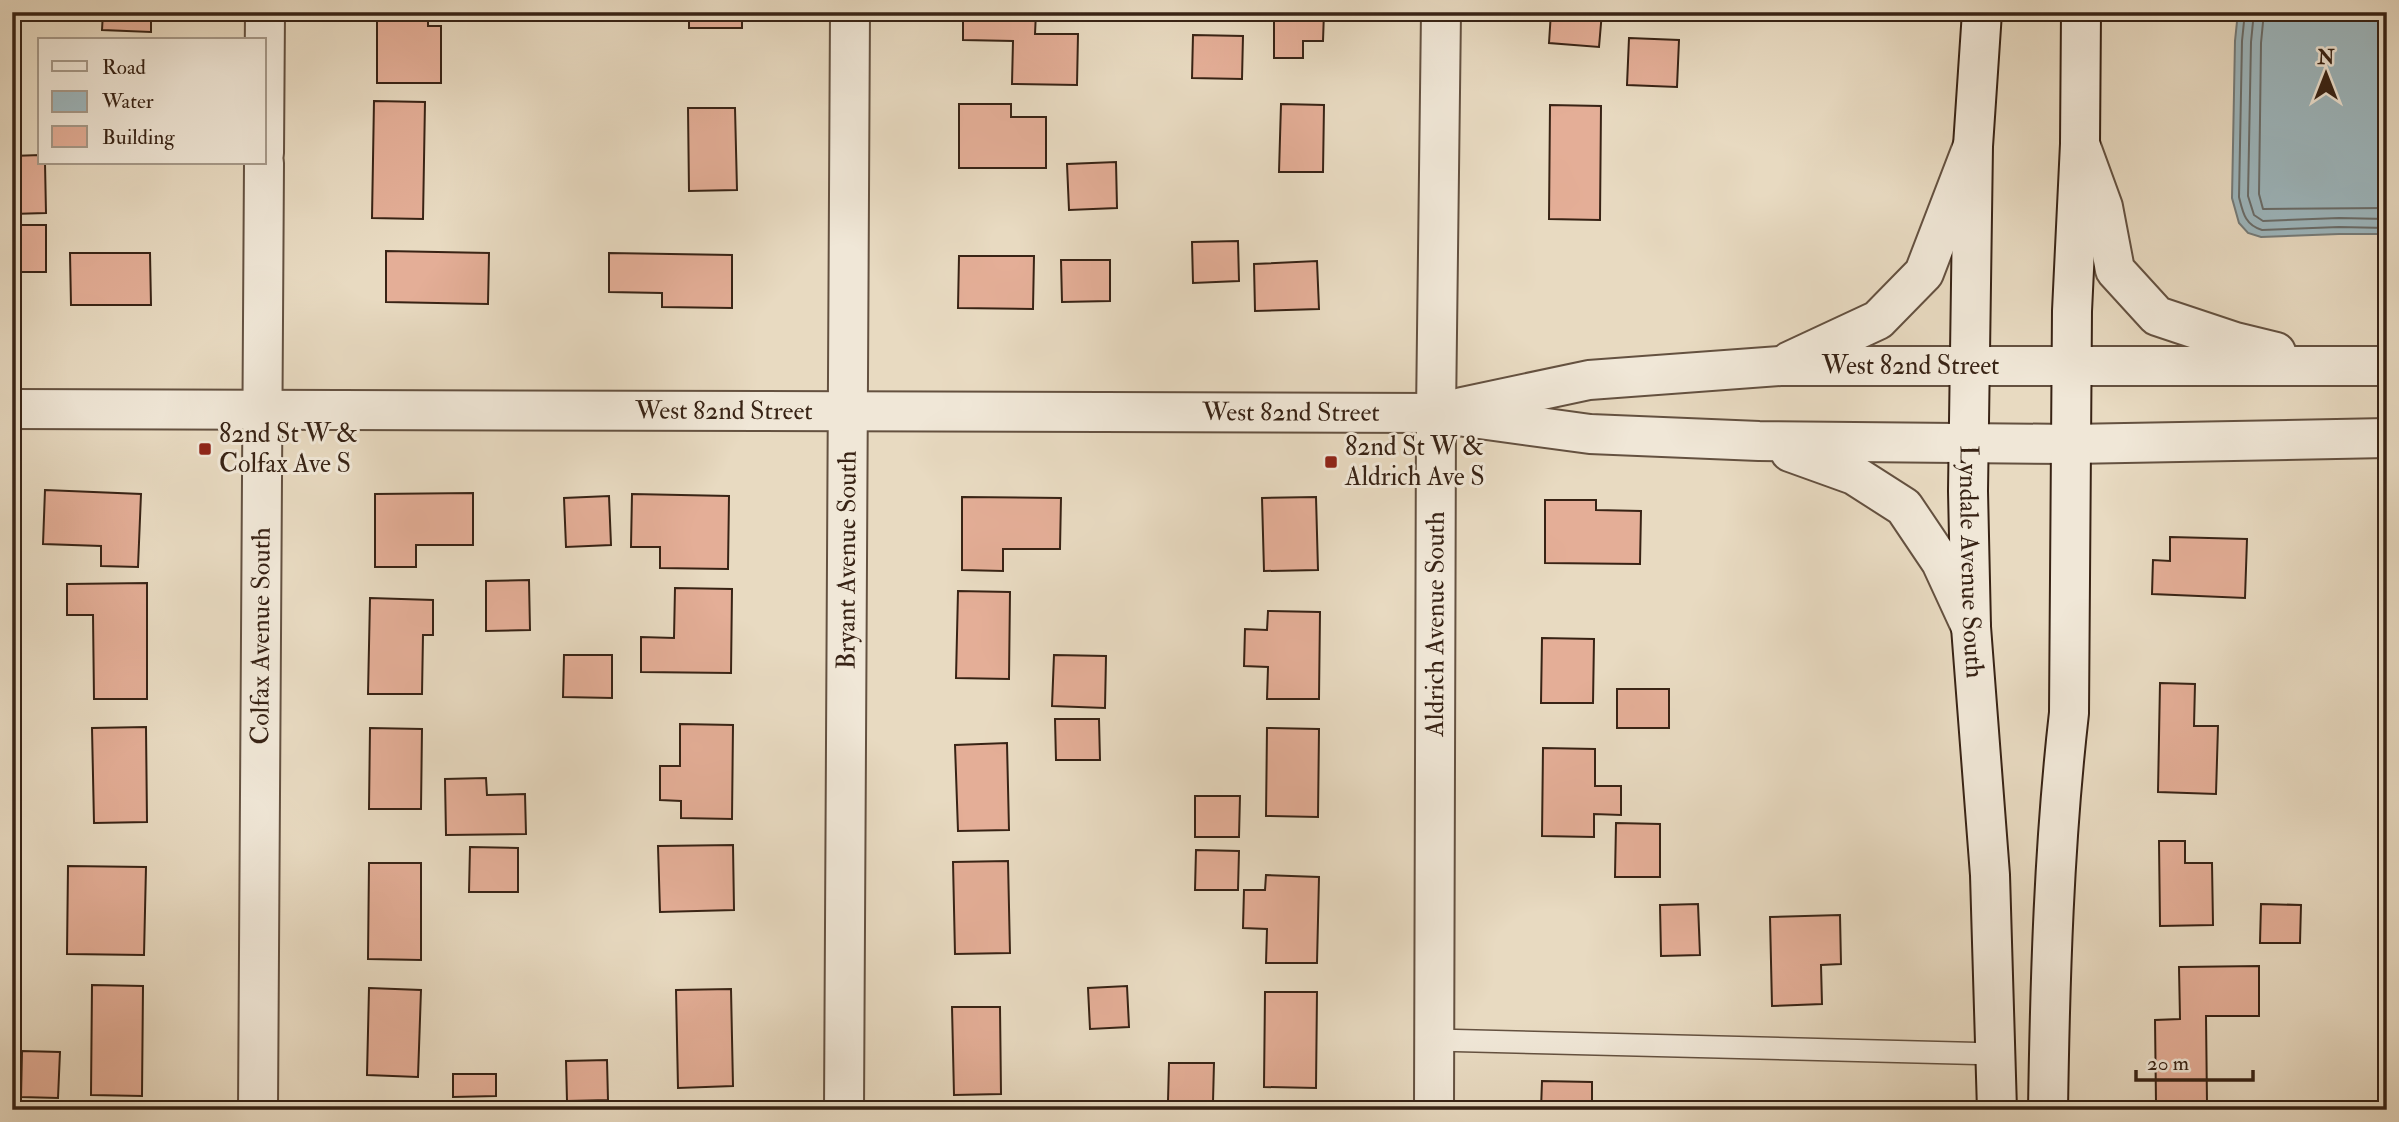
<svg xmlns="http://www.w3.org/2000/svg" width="2399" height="1122" font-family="'IM FELL Double Pica',serif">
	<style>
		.water { fill: #9db7be; stroke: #757c7a; stroke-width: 2 }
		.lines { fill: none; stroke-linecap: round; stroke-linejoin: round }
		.shore { stroke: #6a6d6a; stroke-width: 2 }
		.building { fill: #e4ae97; stroke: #382315; stroke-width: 2 }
		.service-casing { stroke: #645140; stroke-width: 24 }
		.minor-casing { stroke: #645140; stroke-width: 42 }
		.tertiary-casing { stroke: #645140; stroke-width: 42 }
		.secondary-casing { stroke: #382315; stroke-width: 42 }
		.service { stroke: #f0e7d7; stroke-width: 21 }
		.minor { stroke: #f0e7d7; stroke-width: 38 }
		.tertiary { stroke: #f0e7d7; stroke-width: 38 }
		.secondary { stroke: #f0e7d7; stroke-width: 38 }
		.poi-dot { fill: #8f2418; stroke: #f0e7d7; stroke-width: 2.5 }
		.labels { text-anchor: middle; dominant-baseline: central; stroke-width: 6; stroke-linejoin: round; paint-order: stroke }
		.street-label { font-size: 26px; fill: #382315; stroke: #f0e7d7 }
		.poi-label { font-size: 26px; fill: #382315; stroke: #f0e7d7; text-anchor: start }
	</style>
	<rect width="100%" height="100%" fill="#e8dac1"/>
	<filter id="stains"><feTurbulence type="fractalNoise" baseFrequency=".00286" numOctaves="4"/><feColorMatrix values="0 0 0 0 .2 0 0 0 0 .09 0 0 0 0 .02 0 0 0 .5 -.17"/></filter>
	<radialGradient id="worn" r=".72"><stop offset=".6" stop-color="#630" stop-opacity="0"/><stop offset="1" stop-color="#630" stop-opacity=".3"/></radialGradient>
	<path class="water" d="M2238,12H2387V234H2339L2261,237L2248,233L2239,223L2232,198L2235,41Z"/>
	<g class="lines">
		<path class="shore" d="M2245,12L2242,41L2239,197C2243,213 2245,225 2262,230L2339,227L2387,228
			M2254,12L2251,42L2248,196L2254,215L2263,221L2339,218L2387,219
			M2264,12L2261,43L2259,194L2263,209L2387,208"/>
	</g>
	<path class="building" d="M103,12H151V32L102,30Z
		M377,12H428V26H441V83H377Z
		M689,12H742V28H689Z
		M963,12H1036L1035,34H1078L1077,85L1012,84L1013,41L963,40Z
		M1274,12H1324L1323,41H1303V58H1274Z
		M1551,12H1602L1599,47L1549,43Z
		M1193,35L1243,36L1242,79L1192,78Z
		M1629,38L1679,40L1677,87L1627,85Z
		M374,101L425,102L423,219L372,218Z
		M959,104H1011V117H1046V168H959Z
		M1281,104L1324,105L1323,172H1279Z
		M1550,105L1601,106L1600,220L1549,219Z
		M688,108H735L737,190L689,191Z
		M40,155V163H45L46,213L12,214V156Z
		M1116,162L1117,208L1069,210L1067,164Z
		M12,225H46V272H12Z
		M1238,241L1239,281L1193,283L1192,242Z
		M386,251L489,253L488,304L386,302Z
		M70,253H150L151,305H71Z
		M609,253L732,255V308L662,307V293L609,292Z
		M959,256H1034L1033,309L958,308Z
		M1061,260H1110V301L1062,302Z
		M1317,261L1319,309L1255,311L1254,264Z
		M45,490L141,494L138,567L101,566V546L43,544Z
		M473,493V545H416V567H375V494Z
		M632,494L729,496L728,569L660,568V547H631Z
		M609,496L611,545L566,547L564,498Z
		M962,497L1061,498L1060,549H1003V571L962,570Z
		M1316,497L1318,570L1264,571L1262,498Z
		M1545,500H1596V510L1641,511L1640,564L1545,563Z
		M2170,537L2247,539L2245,598L2152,594L2153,560L2170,561Z
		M529,580L530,630L486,631V581Z
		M147,583V699H94L93,615H67V584Z
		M675,588L732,589L731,673L641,672V637L674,638Z
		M958,591L1010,592L1009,679L956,678Z
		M370,598L433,600V635H423L422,694H368Z
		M1268,611L1320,612L1319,699H1267L1268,667L1244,666L1245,629L1267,630Z
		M1542,638L1594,639L1593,703H1541Z
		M564,655H612V698L563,697Z
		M1054,655L1106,656L1105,708L1052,706Z
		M2160,683L2195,684L2194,726H2218L2216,794L2158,792Z
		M1617,689H1669V728H1617Z
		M1055,719H1099L1100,760H1056Z
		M680,724L733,725L732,819L681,818V801L660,800V766H680Z
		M146,727L147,822L94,823L92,728Z
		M370,728L422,729L421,809H369Z
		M1267,728L1319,729L1318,817L1266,816Z
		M1007,743L1009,830L958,831L955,745Z
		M1543,748L1595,749V786H1621V815L1594,814V837L1542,836Z
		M486,778L487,795L525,794L526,834L446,835L445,779Z
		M1195,796H1240L1239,837H1195Z
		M1616,823L1660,824V877H1615Z
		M2159,841H2185V863H2212L2213,925L2160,926Z
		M733,845L734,910L660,912L658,846Z
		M12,846H20L19,907H12Z
		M470,847L518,848V892H469Z
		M1196,850L1239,851L1238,890H1195Z
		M1008,861L1010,953L955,954L953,862Z
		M369,863H421V960L368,959Z
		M68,866L146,867L144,955L67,954Z
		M1266,875L1319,877L1317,963H1266L1267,929L1243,928L1244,890H1265Z
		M1698,904L1700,955L1661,956L1660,905Z
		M2261,904L2301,905L2300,943H2260Z
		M1840,915L1841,964L1821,965L1822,1004L1772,1006L1770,917Z
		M2259,966V1016H2206L2207,1103H2156L2155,1020L2180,1019L2179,967Z
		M92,985L143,986L142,1096L91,1095Z
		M1127,986L1129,1027L1090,1029L1088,988Z
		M369,988L421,990L418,1077L367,1075Z
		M731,989L733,1086L678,1088L676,990Z
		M1265,992H1317L1316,1088L1264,1087Z
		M952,1007H1000L1001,1094L954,1095Z
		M22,1051L60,1052L58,1098L21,1097Z
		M607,1060L608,1100L567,1101L566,1061Z
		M1169,1063H1214L1213,1102L1168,1101Z
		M453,1074H496V1096L453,1097Z
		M1542,1081L1592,1082V1110H1541Z"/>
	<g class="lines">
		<defs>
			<path id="service" d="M1435,1040L1997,1054"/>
			<g id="minor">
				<path d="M264,153L265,12"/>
				<path id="s1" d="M258,1110L264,163"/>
				<path id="s2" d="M844,1110L850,12"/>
				<path id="s3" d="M1434,1110L1436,413L1441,12"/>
			</g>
			<g id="tertiary">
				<path d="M2080,144L2103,207L2115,270L2157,316L2235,342L2276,352"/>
				<path d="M1790,361L1878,320L1924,273L1972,148"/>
				<path id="s4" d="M1462,407L1589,380L1780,366H2387"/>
				<path id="s5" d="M12,409L1436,413L1590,434L1759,441L2071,444L2387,438"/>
				<path d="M1790,452L1854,475L1904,507L1941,562L1971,627"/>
			</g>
			<g id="secondary">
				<path id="s6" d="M1982,12L1973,146L1968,491L1971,627L1990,875L1997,1110"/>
				<path d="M2048,1110C2050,978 2054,844 2069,713L2072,311L2080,144L2081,12"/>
			</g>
		</defs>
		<use href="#service" class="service-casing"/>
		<use href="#minor" class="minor-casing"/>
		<use href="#tertiary" class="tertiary-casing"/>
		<use href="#secondary" class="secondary-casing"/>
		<use href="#service" class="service"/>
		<use href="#minor" class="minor"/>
		<use href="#tertiary" class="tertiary"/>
		<use href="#secondary" class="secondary"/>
	</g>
	<g class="poi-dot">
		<rect x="198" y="442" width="14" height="14" rx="3.5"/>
		<rect x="1324" y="455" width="14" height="14" rx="3.5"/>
	</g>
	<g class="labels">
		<g class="street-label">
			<text stroke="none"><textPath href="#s4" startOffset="452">West 82nd Street</textPath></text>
			<text stroke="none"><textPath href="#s5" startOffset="712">West 82nd Street</textPath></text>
			<text stroke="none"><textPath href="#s5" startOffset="1279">West 82nd Street</textPath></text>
			<text stroke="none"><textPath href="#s2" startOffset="550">Bryant Avenue South</textPath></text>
			<text stroke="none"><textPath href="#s6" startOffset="550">Lyndale Avenue South</textPath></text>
			<text stroke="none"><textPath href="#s3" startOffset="486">Aldrich Avenue South</textPath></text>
			<text stroke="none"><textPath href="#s1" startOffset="474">Colfax Avenue South</textPath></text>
		</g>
		<g class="poi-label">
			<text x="219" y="434">82nd St W &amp;<tspan x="219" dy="30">Colfax Ave S</tspan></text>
			<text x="1345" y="447">82nd St W &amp;<tspan x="1345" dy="30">Aldrich Ave S</tspan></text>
		</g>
	</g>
	<rect width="2399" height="1122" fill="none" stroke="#e8dac1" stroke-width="42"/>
	<rect x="14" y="14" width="2371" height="1094" fill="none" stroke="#382315" stroke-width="3.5"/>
	<rect x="21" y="21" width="2357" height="1080" fill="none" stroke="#382315" stroke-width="2"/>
	<rect x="38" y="38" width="228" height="126" fill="#f0e7d7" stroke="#a69989" stroke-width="2"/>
	<rect x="52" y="61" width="35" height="10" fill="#f0e7d7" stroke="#a69989" stroke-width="2"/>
	<text x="102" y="74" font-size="21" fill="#382315">Road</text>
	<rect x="52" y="91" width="35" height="21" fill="#9db7be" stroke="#a69989" stroke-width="2"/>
	<text x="102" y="108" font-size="21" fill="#382315">Water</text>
	<rect x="52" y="126" width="35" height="21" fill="#e4ae97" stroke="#a69989" stroke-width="2"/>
	<text x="102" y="144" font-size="21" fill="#382315">Building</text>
	<g transform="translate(2326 74)" stroke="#f0e7d7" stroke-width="5" paint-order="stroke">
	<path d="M0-5L12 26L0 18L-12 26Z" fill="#382315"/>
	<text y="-10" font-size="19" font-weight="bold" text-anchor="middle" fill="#382315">N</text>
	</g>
	<path d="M2136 1070v10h117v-10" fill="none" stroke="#382315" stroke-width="3.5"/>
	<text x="2147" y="1070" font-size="21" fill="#382315" stroke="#f0e7d7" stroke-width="5" paint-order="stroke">20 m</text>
	<rect width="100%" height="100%" filter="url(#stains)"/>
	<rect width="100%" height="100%" fill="url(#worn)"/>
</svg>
